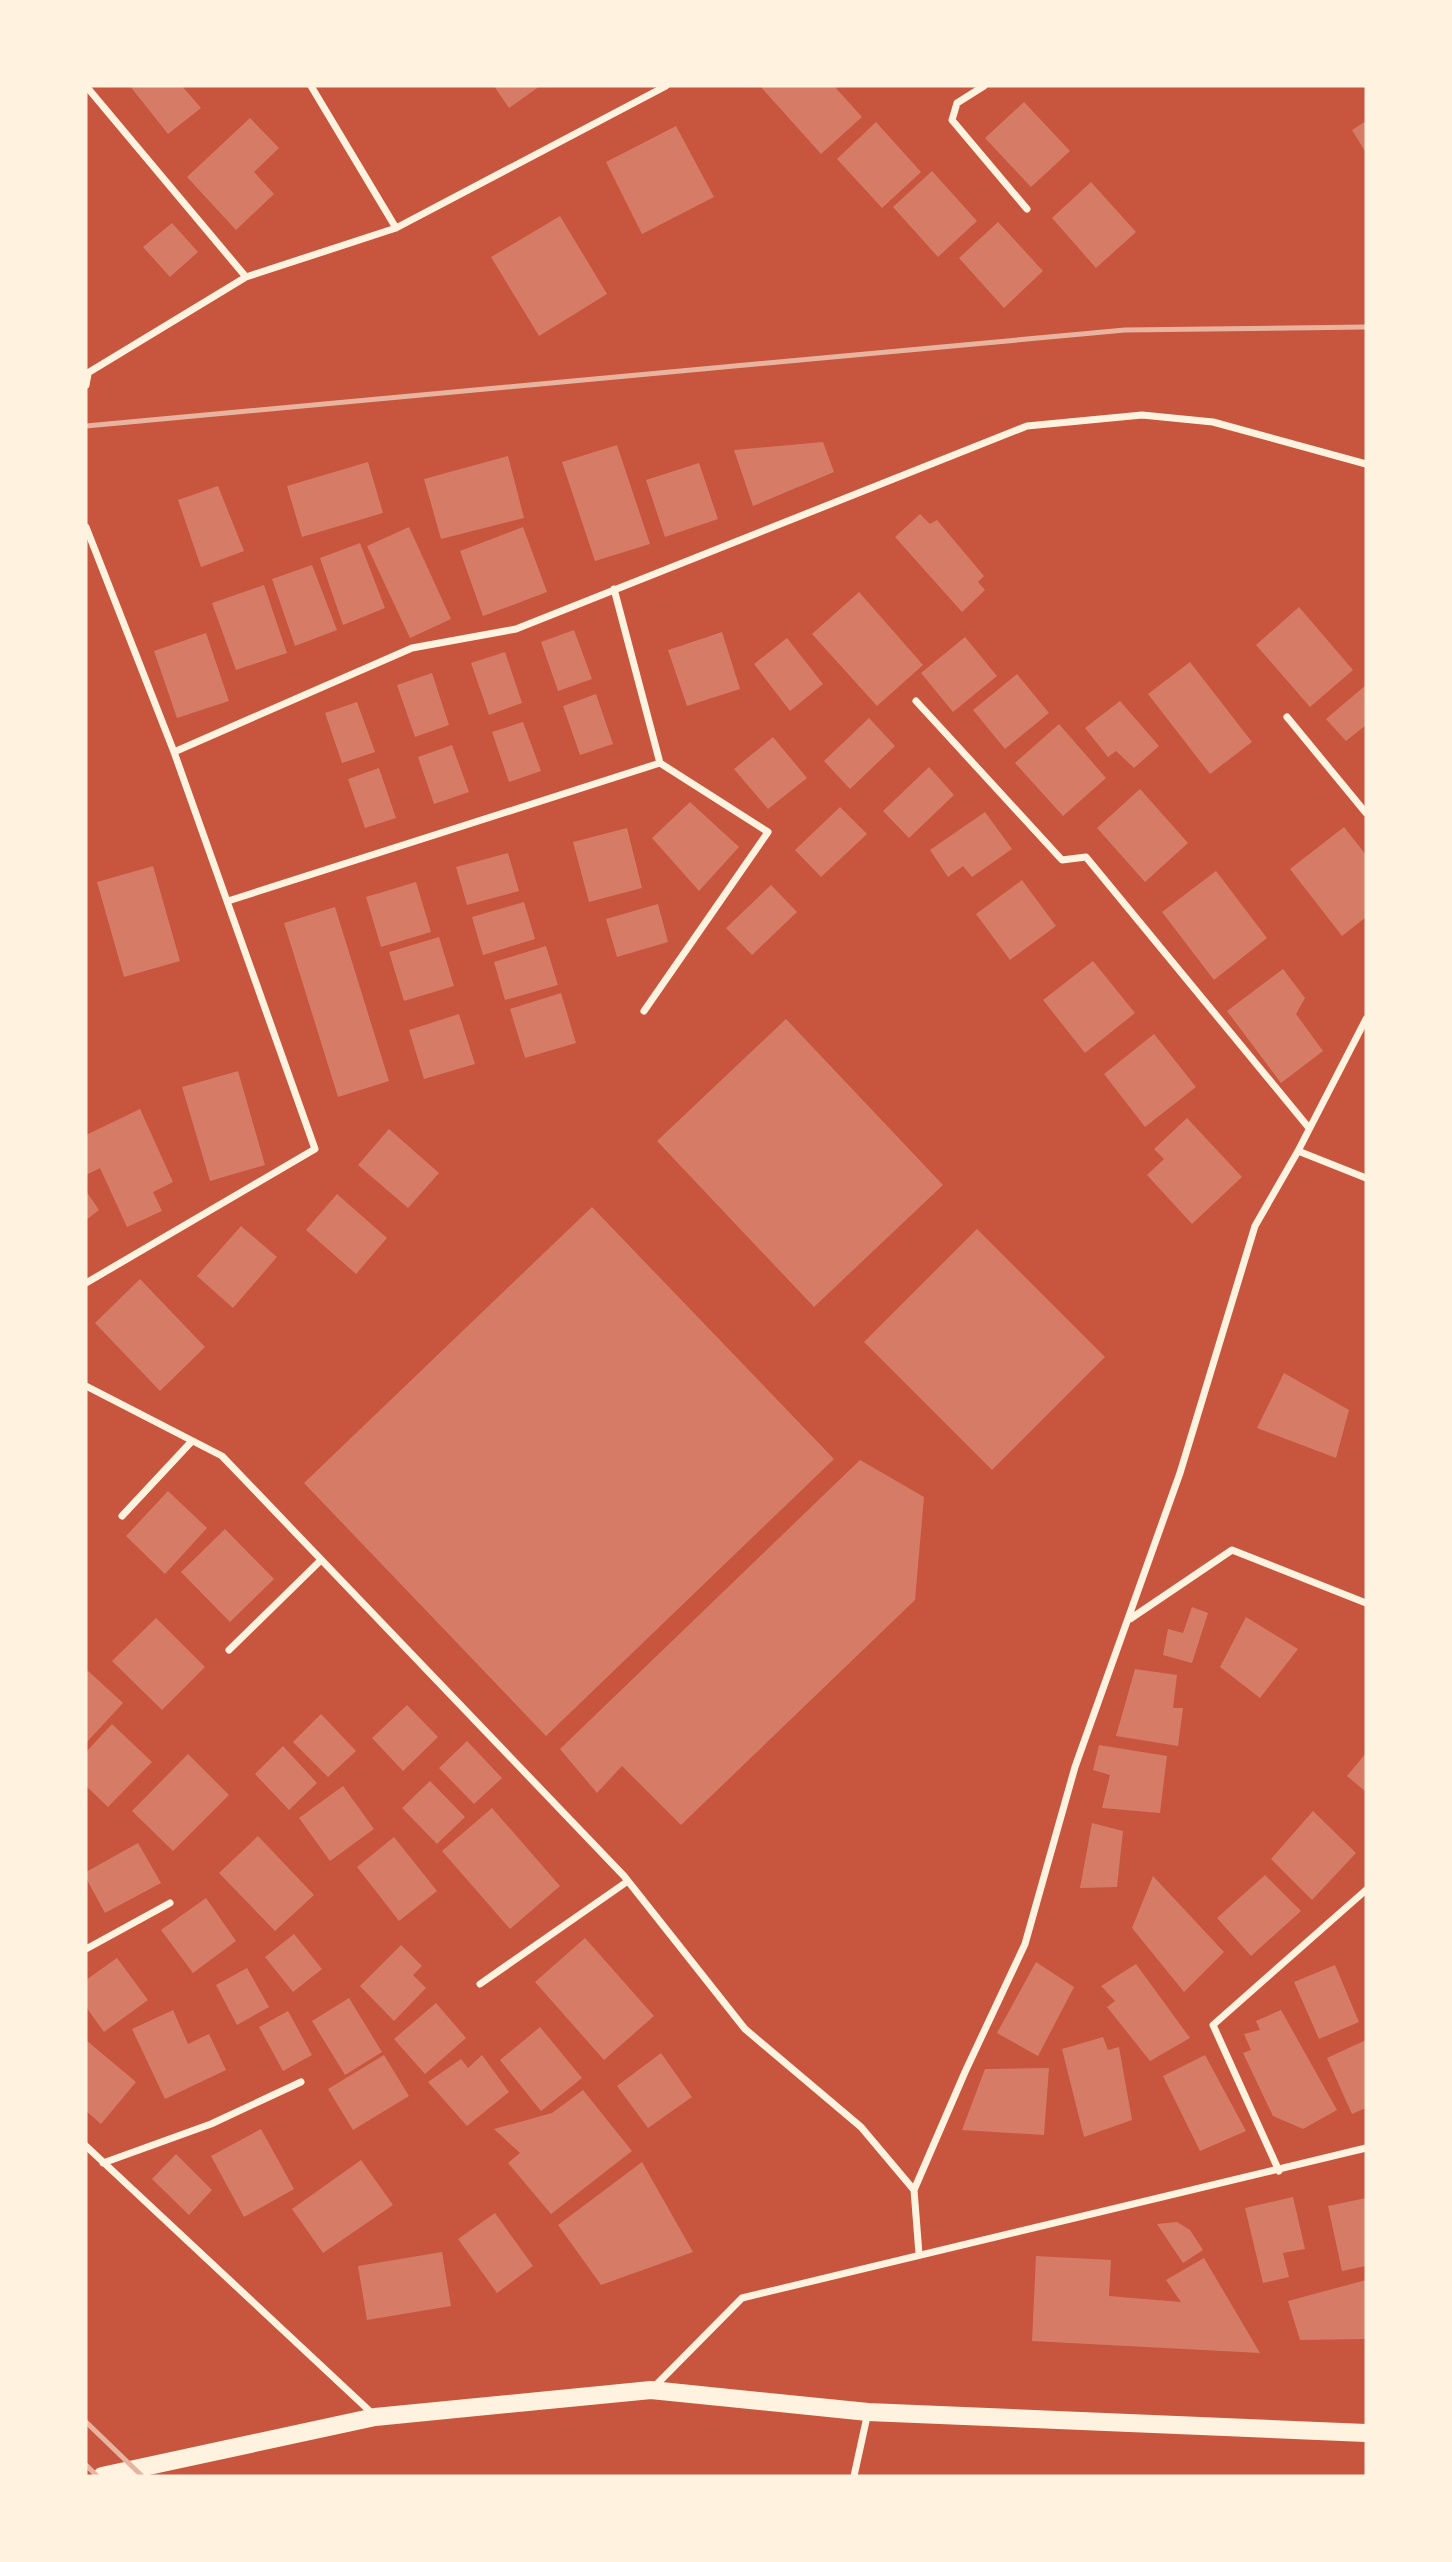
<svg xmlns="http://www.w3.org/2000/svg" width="1452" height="2562" font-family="'DM Sans',sans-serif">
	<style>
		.building { fill: #d67c66 }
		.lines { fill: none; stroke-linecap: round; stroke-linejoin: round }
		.minor { stroke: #fff3e0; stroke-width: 7 }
		.primary { stroke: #fff3e0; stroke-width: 18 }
		.rail { stroke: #e9b49f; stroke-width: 5 }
	</style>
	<rect width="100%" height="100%" fill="#c8553d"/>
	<path class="building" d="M130,86H182L201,108L168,134Z
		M494,86H540L509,108Z
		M760,86H834L862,117L821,154Z
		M1024,102L1070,151L1031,187L985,138Z
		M250,118L279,148L254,172L274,194L236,230L187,177Z
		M1366,121V153L1352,130Z
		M876,122L921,172L882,208L837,159Z
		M676,126L714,197L642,234L606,162Z
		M932,171L977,221L938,257L893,207Z
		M1091,182L1136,232L1096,268L1052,218Z
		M560,216L607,294L539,336L491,257Z
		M998,222L1043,271L1004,308L959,258Z
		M172,223L198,252L170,277L143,247Z
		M823,442L834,472L753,506L734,450Z
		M617,445L650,544L595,561L562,462Z
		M508,456L524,518L441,539L424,479Z
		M368,462L383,513L302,537L287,486Z
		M699,463L718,519L665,537L646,480Z
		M218,486L244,551L201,567L178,500Z
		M920,514L930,524L937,520L984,576L978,582L985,590L962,612L895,537Z
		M409,527L451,619L410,638L367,546Z
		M523,527L547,592L483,616L460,551Z
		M360,543L385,608L343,625L320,558Z
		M312,565L337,630L295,646L272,579Z
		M264,585L287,653L236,670L212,603Z
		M859,592L923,665L877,706L812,634Z
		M1299,607L1353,670L1310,707L1256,645Z
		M574,630L592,679L558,691L541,642Z
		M722,632L740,689L687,706L668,650Z
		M206,633L229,701L177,718L154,651Z
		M965,637L997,676L953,712L921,673Z
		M787,638L823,684L790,711L754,664Z
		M505,652L522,703L489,715L471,663Z
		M1190,662L1252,742L1210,774L1148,694Z
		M432,673L449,725L415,737L397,685Z
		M1017,674L1049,713L1005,749L973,710Z
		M1366,685V725L1346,741L1326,719Z
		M596,694L613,744L580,755L563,706Z
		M1120,701L1159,746L1134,768L1116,751L1108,757L1085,728Z
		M357,702L375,752L342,763L325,713Z
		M869,718L895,746L850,789L824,761Z
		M523,722L541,771L509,782L492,732Z
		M1059,724L1106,778L1063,816L1015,763Z
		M773,737L807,778L768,809L734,769Z
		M452,745L469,792L434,804L418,757Z
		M929,767L954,795L909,838L883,811Z
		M379,768L396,818L365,828L348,779Z
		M1140,789L1188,843L1145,882L1097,828Z
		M690,802L739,847L699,891L652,838Z
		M840,807L867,834L821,877L795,850Z
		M985,812L1012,849L972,877L963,866L948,877L930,850Z
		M1344,827L1366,855V917L1342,936L1290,869Z
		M627,828L642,888L589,902L573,842Z
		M508,853L519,891L467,905L456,867Z
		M153,866L180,961L124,977L97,882Z
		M1216,871L1267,938L1214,980L1162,912Z
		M1022,880L1056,926L1010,960L976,914Z
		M416,882L431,932L381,947L366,897Z
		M771,885L797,912L752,955L726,928Z
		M524,902L535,939L483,955L472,917Z
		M658,904L668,942L617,957L606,919Z
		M335,907L389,1081L338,1097L284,923Z
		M439,937L454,986L404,1001L389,952Z
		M546,946L558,985L505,1000L494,962Z
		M1093,961L1135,1013L1085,1053L1043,1000Z
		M1283,969L1305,998L1296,1014L1323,1051L1281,1083L1227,1011Z
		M561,993L576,1043L525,1058L510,1009Z
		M459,1014L475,1064L424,1079L409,1030Z
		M786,1019L943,1185L814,1307L657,1141Z
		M1154,1034L1196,1087L1145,1127L1104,1074Z
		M238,1071L265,1165L210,1181L182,1087Z
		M140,1109L173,1182L153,1192L162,1211L127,1227L100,1168L86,1175V1135Z
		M1187,1118L1242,1177L1192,1224L1147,1175L1164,1159L1154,1149Z
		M389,1129L439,1173L408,1208L358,1165Z
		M86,1191L99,1210L86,1220Z
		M337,1194L387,1238L356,1274L306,1230Z
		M592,1207L834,1459L546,1736L304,1483Z
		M241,1226L277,1257L233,1308L197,1276Z
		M977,1229L1105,1357L992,1470L864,1342Z
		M140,1279L205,1347L160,1391L95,1323Z
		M1284,1373L1349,1410L1336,1458L1257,1428Z
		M860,1460L924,1497L915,1600L681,1825L622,1766L597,1793L560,1749Z
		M168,1491L207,1528L165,1574L126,1536Z
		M225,1529L274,1579L230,1622L181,1572Z
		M1192,1607L1208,1613L1192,1663L1163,1655L1168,1629L1183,1633Z
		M1246,1617L1298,1649L1260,1698L1220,1667Z
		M156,1618L205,1667L162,1710L112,1661Z
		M86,1669L123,1703L86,1743Z
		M1135,1669L1177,1675L1173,1708H1183L1178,1746L1116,1736Z
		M407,1705L438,1737L403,1771L372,1738Z
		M321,1714L356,1751L328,1777L293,1742Z
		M112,1724L152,1762L108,1807L86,1786V1752Z
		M467,1741L502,1778L474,1804L439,1768Z
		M1099,1745L1167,1756L1160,1813L1102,1808L1110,1775L1093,1770Z
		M283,1746L317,1783L289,1810L255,1774Z
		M1366,1753V1792L1347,1776Z
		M188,1754L229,1795L173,1851L132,1811Z
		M430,1781L465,1817L437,1844L402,1808Z
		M343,1786L374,1829L330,1861L299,1818Z
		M492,1808L560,1886L510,1929L442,1851Z
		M1313,1811L1356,1853L1312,1900L1271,1859Z
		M1092,1823L1123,1831L1117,1887L1080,1888Z
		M258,1836L314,1895L275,1931L219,1873Z
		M394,1837L437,1891L399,1921L357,1867Z
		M138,1843L161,1883L105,1913L86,1878V1872Z
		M1265,1875L1301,1911L1251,1956L1217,1918Z
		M1153,1876L1224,1952L1184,1992L1132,1928Z
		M206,1898L236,1941L193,1973L161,1930Z
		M294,1934L322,1969L293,1992L265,1957Z
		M585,1938L654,2016L604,2060L535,1982Z
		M401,1945L422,1966L413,1975L426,1988L394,2021L360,1986Z
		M117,1958L148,2000L104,2032L86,2007V1980Z
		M1036,1962L1074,1987L1038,2056L997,2033Z
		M1136,1964L1190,2038L1150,2061L1107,2007L1115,2001L1101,1986Z
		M1335,1965L1359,2022L1319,2039L1294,1982Z
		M247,1968L269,2007L237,2025L216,1985Z
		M349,1998L382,2052L345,2075L312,2021Z
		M436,2003L466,2038L425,2074L394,2039Z
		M173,2010L188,2044L209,2034L226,2070L165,2099L132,2029Z
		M1281,2010L1337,2110L1303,2129L1273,2116L1243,2053L1251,2050L1244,2034L1260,2030L1256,2021Z
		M288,2011L312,2055L283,2071L259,2027Z
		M540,2027L582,2078L541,2111L500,2060Z
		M1103,2037L1108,2050L1119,2047L1132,2120L1084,2137L1062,2049Z
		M86,2040L136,2082L101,2124L86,2111Z
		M1366,2040V2108L1352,2114L1327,2058Z
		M661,2053L692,2097L648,2128L617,2086Z
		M384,2055L409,2096L353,2130L328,2089Z
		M482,2055L509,2092L467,2126L428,2082L461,2059L468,2068Z
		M1205,2055L1246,2131L1200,2151L1163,2076Z
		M1049,2068L1044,2135L962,2130L985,2069Z
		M583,2090L632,2151L551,2214L508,2163L520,2153L494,2129L552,2113Z
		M261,2129L294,2189L244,2217L211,2156Z
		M176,2154L212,2190L189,2215L152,2179Z
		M361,2160L393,2205L323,2253L292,2209Z
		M642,2162L693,2252L601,2285L558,2225Z
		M1293,2197L1305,2249L1283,2253L1289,2277L1263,2283L1245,2208Z
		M1366,2198V2266L1342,2271L1328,2206Z
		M495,2213L533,2266L497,2293L458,2239Z
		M1177,2222L1190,2230L1203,2250L1183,2263L1157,2224Z
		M442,2252L451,2306L367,2320L358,2266Z
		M1036,2256L1111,2260L1109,2296L1181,2302L1166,2280L1204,2258L1260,2353L1032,2341Z
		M1366,2280V2339L1300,2340L1288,2301Z"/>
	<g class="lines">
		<path class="minor" d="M86,86L246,277
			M311,86L396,228
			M984,86L957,103L952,120L1027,209
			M86,374L246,277L396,228L666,86
			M86,385L88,374
			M86,527L174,752L315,1149L86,1283
			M916,701L1062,860L1086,857L1309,1128
			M1287,717L1366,813
			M174,752L412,648L516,629L1027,426L1142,415L1213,422L1366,464
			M228,901L660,763L614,589
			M644,1011L768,832L660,763
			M1298,1151L1366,1178
			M86,1386L222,1456L624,1876L745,2029L861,2127L914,2190
			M122,1516L192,1441
			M1130,1619L1232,1550L1366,1603
			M229,1650L321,1560
			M86,1949L170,1903
			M480,1984L628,1881
			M86,2146L375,2416
			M103,2163L211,2124L301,2082
			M1279,2171L1213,2025L1366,1890
			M919,2254L914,2190L965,2072L1025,1944L1075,1767L1180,1473L1255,1226L1298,1151L1366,1019
			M654,2387L742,2298L1366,2148
			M854,2476L868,2412"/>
		<path class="primary" d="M102,2476L375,2417L651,2390L868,2412L1366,2433"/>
		<path class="rail" d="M86,426L1125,330L1366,327
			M86,2422L142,2476
			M86,2465L97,2476"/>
	</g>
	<rect width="1452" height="2562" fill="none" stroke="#fff3e0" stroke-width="175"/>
</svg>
